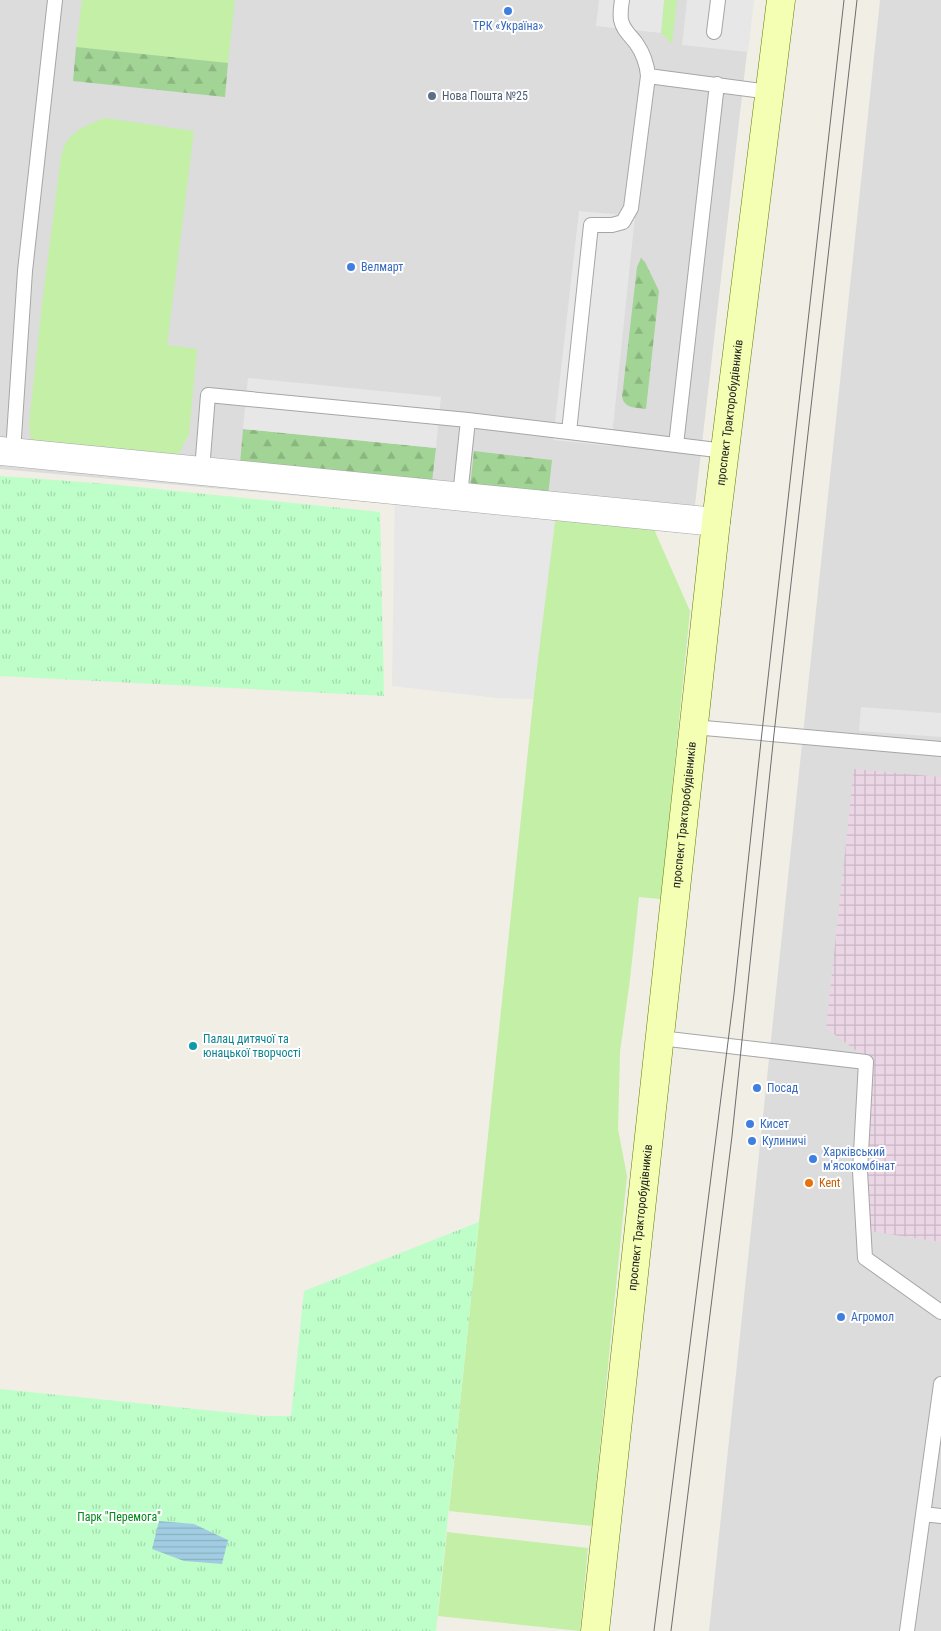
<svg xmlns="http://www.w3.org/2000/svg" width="941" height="1631" font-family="'Roboto Condensed',sans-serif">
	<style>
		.residential { fill: #dddcdc }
		.industrial { fill: url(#industrial-grid) }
		.grass { fill: #c3efa6 }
		.forest { fill: url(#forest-firs) }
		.park { fill: url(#park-tufts) }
		.parking { fill: #e7e7e7 }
		.water { fill: url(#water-rules) }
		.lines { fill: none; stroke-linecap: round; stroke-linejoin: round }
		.service-casing { stroke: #a6a6a6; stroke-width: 16 }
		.minor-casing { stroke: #a6a6a6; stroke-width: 29 }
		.secondary-casing { stroke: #637c00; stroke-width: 29 }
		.service { stroke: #fff; stroke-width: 14 }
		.minor { stroke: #fff; stroke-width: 28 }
		.secondary { stroke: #f4ffb4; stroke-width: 28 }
		.tram { stroke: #6d6d6d; stroke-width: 1 }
		.shop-dot { fill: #3f7fe0; stroke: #fff; stroke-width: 2 }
		.service-dot { fill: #5c6f8a; stroke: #fff; stroke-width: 2 }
		.culture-dot { fill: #0f9aa8; stroke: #fff; stroke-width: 2 }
		.food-dot { fill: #e8710a; stroke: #fff; stroke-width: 2 }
		.labels { text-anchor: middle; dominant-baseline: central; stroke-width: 4; stroke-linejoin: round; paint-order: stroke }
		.shop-label { font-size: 12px; fill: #366cbe; stroke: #fff; text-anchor: start }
		.service-label { font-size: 12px; fill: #4e5e75; stroke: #fff; text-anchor: start }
		.street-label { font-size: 12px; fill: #1f1f1f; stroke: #fff }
		.culture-label { font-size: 12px; fill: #0d838f; stroke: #fff; text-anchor: start }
		.food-label { font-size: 12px; fill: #c56008; stroke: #fff; text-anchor: start }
		.park-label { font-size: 12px; fill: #01891a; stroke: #fff }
	</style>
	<defs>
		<pattern id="industrial-grid" width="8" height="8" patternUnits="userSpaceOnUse" patternTransform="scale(1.25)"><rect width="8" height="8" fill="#ebd6e5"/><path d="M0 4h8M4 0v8" fill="none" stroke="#c9b7c4"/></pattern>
		<pattern id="forest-firs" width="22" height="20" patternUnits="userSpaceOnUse" patternTransform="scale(1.25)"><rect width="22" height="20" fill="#a2d495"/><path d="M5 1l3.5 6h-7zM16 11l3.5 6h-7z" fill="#8bb680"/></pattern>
		<pattern id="park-tufts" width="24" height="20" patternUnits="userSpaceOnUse" patternTransform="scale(1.25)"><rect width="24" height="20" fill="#befec9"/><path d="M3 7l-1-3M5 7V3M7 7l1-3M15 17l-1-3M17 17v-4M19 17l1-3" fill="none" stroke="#a3d9ac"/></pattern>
		<pattern id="water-rules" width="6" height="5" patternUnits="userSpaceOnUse" patternTransform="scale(1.25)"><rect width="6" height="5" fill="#a1cde2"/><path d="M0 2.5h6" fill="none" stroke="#8ab0c1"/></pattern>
	</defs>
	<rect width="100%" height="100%" fill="#f1eee5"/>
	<path class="residential" d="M0,0H753L692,531L0,469Z
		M880,0H941V1631H709Z"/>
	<path class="industrial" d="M854,769L941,777V1242L855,1229L858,1052L826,1028Z"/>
	<path class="grass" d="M82,0H235L228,63L76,47Z
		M664,0H677L672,44L661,33Z
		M105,118L194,131L167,345L197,349L189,434L178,455L41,450L31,439L29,423L43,296L61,156C63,151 64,145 67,141C75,129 92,123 105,118Z
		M555,518L653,527L690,611L661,899L639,897L630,979L620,1052L618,1129L627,1176L592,1526L449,1511L540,635Z
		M447,1532L588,1548L580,1631L438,1616Z"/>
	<path class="forest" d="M76,47L228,63L225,97L73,81Z
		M641,258L645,262L659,291L646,409C635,407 625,409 622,397L637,267Z
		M243,429L436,448L432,482L240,464Z
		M474,451L552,460L548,496L470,487Z"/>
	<path class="park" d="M0,476L109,484L380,512L384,696L0,676Z
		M479,1222L436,1631H0V1389L264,1416H291L304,1291Z"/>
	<path class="parking" d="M599,0H664L661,33L596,26Z
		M687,0H754L748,52L682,45Z
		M579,211L635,216L611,446L553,440Z
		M248,378L441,397L436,448L243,429Z
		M395,490L557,506L533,699L497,698L392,686Z
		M861,707L941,713V737L859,731Z"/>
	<path class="water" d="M159,1521L194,1524L228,1540L222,1564L184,1561L152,1549Z"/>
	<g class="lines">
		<defs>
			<path id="service" d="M622,0C621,6 620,13 621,20C623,30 630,35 636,43C643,53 647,63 648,76L770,92
				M714,32L718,0
				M569,432L725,451
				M676,445L717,84
				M13,452L25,271L55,0
				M202,470L208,395L468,420L569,432L591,225H612L623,222L631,208L648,76
				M460,496L468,420
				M693,727L941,749
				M660,1038L866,1062L860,1171L865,1258L941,1312
				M923,1514L941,1516
				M907,1631L941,1384"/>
			<path id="minor" d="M0,451L716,522"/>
			<g id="secondary">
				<path id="s1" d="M595,1631L716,522L781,0"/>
			</g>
		</defs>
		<use href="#service" class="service-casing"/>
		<use href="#minor" class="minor-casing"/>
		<use href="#secondary" class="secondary-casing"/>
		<use href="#service" class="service"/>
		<use href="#minor" class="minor"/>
		<use href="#secondary" class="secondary"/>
		<path class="tram" d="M654,1631L734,994L761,741L844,0
			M671,1631L732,1136L774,734L857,0"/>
	</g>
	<g class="shop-dot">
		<circle cx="508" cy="11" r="5"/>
		<circle cx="351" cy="267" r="5"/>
		<circle cx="757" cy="1088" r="5"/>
		<circle cx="750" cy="1124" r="5"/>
		<circle cx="752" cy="1141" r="5"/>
		<circle cx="813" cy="1159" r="5"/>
		<circle cx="841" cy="1317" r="5"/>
	</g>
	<circle class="service-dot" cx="432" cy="96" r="5"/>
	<circle class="culture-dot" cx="193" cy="1046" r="5"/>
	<circle class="food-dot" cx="809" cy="1183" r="5"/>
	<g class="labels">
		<g class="shop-label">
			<text x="508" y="26" text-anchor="middle">ТРК «Україна»</text>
			<text x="361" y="267">Велмарт</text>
			<text x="767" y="1088">Посад</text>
			<text x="760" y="1124">Кисет</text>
			<text x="762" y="1141">Кулиничі</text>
			<text x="823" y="1152">Харківський<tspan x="823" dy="14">м'ясокомбінат</tspan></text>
			<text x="851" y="1317">Агромол</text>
		</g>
		<g class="service-label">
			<text x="442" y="96">Нова Пошта №25</text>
		</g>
		<g class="street-label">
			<text stroke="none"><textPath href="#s1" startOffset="1226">проспект Тракторобудівників</textPath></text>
			<text stroke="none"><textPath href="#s1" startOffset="821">проспект Тракторобудівників</textPath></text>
			<text stroke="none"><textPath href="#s1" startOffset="416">проспект Тракторобудівників</textPath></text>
		</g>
		<g class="culture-label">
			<text x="203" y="1039">Палац дитячої та<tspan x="203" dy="14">юнацької творчості</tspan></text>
		</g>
		<g class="food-label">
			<text x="819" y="1183">Kent</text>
		</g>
		<g class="park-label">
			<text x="119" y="1517">Парк "Перемога"</text>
		</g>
	</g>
</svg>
